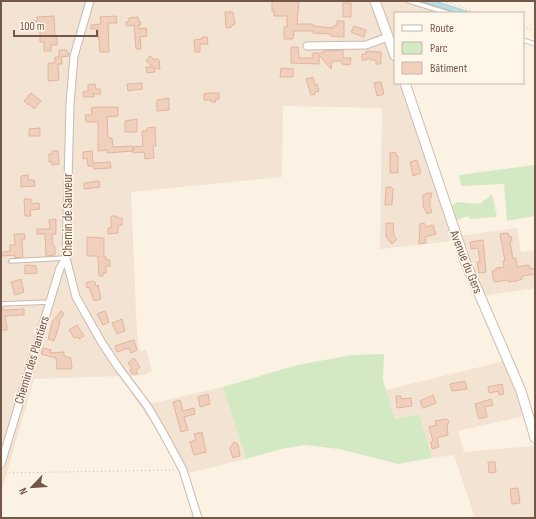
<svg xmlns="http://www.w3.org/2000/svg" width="536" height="519" font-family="'Sofia Sans Condensed',sans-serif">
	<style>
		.residential { fill: #f3e3d3 }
		.green { fill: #d3e9c3 }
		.water { fill: #b9dfe4; stroke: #a0cfd6 }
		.building { fill: #f0cfbc; stroke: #e2b59d }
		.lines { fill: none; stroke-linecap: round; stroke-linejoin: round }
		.service-casing { stroke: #cdb9ab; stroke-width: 5.5 }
		.minor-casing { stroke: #cdb9ab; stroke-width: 9 }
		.secondary-casing { stroke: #d2bbab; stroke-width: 11 }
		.path { stroke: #d5b3a0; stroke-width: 1; stroke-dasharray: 1 3; stroke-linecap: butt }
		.service { stroke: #fff; stroke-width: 3.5 }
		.minor { stroke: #fff; stroke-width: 7 }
		.secondary { stroke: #fff; stroke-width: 9 }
		.labels { text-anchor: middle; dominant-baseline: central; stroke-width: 3; stroke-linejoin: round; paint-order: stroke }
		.street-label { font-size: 13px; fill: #73584a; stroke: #fff6ea }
	</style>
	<rect width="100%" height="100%" fill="#fcf2e4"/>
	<path class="residential" d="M1,1H421L458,13H395V83H404L449,207L456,220L460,236L517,228L521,252L535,250V288L483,296L460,236L452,241L380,249L382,108L283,106L282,177L131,192L137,334L140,351L146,349L152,371L144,375L129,376L149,404L223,387L246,459L181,475L159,434L120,376L34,379L1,493Z
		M504,361L524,416L458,431L464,452L533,446L535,455V518H475L454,455L432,458L419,414L395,419L386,390Z"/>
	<path class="green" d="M535,165V216L507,221L504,184L461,186L459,175Z
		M492,194L497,217L470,219L468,216L456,220L449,207L458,202L480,204Z
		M384,354L383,380L395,419L419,414L432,458L398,464L339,449L305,445L281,449L246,459L223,387L297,365L352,355Z"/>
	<path class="water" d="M420,1H435L472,13H458Z"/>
	<path class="building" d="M272,1H299L297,24H313V26L333,28V26L337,25V21H344V37L331,36V34L313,33V31H294L293,39H284V27H287V16H274V11H272Z
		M343,3H351V17H343Z
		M225,12H233L235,24L232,25V27L226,28Z
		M54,16L55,37H57V45H51V51H44V42H40V26H31V21H37V17Z
		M116,16L117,23H108L109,52H100L98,29H91V25L101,24L100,17Z
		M138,17V21H140L141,25H138L139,29L146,28L147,36L140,37L141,49H136L134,25L126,26V22L129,21V18Z
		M354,26L366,30L364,37L351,32Z
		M202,37H207L208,44H200V52H195L194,40L202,39Z
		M291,47H298L299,58H313V53H323V51L343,50V58H351L350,65L342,64V61H332L331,69L319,55V64L291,63Z
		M59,50H67V52H68L69,56L61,57L62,64H58L59,80L48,81V63H55V57H59Z
		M366,51L381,52V64H376V60H370L369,58H367V60H362V54H366Z
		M150,56L155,60L157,58L159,60L160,69L154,68L155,72L147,73L146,67H153L146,61Z
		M281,68L293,69V77H280Z
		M313,77L315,85L317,84L319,91L315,92V94L311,95L306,79Z
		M381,82L384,94L377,96L374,83Z
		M142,83V89L128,91L127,84Z
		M95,84L96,89H100L101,94H93L94,97H84L83,92L88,91V85Z
		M31,93L41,101L34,109L29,103L28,105L24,101Z
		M208,93H219V99L215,100L216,102H211V100H204V94Z
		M169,98V110L157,111V100Z
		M97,107H118V116L107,117L108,136L110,138H112L113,147L133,146V151L107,153V150L98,151V122H86L85,115H92L91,108Z
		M137,119V132H125V121Z
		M155,127L156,146H153L154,158L145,159L144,152L133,153V147L143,146L142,131H147V128Z
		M40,128V136H29V129Z
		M52,151H58L59,164L52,165V162H49V154H52Z
		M92,151L93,163L110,162L111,168L94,169L93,166H88L87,158L83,159V152Z
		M390,152L396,153V156H398V173H390Z
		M417,160L421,173L413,176L410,162Z
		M28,175V180H34L35,186L21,187V176Z
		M99,181L100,187L84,189V183Z
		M386,187H391L393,189L392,205H385Z
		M426,193H432L431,198H430V207L432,212L427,214L423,206V195H425Z
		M24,199H31V204L39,203L40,209L30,210L31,216H25Z
		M111,216H117V218H122V225L118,226V233L108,234V228H111Z
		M56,219V234H52L53,246H55V255L46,256L45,234H37V229H50L49,220Z
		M386,223H393L394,236L397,239L392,244L386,237Z
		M424,223L426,227L433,225L436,234L425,237L426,243L419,244L420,224Z
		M508,233L509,237L511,236L512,241L510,242L513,259L516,258L517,267L529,265L530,269L535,268V274L522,276V279L516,281L509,282L508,280L494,282L492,271L496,270V268L504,267L503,261H505L500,234Z
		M14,234H25V239H22L23,257L15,258V255L3,256V252L10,251V245H15Z
		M87,237L104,238V257H106V260H110V266H106V273H103V276H99L98,256H87Z
		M483,240L486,272L479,273L477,262H480L478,248L471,249L470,242Z
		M25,265L36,266L37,273L25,274Z
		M21,279L24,292L15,295L11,282Z
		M92,281L95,282L96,286L98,285L101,299L94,301L89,287L87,288L86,283Z
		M1,309H4L5,310L24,309V315L5,316L6,325H7V330H1Z
		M61,311L64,314L58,322H60L54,341L48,339L53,320H54Z
		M105,311L109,322L103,325L97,314Z
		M122,319L125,331L117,334L112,323Z
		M77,325L84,336L79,339L78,337L74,338L69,330Z
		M134,340L137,350L131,353L129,348L117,352L115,346Z
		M43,348L51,350L50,353L64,352V356L71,358L72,369H57L56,358L41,354Z
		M134,358L140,367L136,371L138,374H132L130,370L132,369L128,363Z
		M465,381L467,389L452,391L450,384Z
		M502,384L504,394L499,395V391L489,393L488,387Z
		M208,394L210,404L200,407L198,397Z
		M433,395L436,403L423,408L420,401Z
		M396,396H401V399L411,398L412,406L397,408Z
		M491,399L493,405L485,407L487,417L479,419L475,404Z
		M180,400L183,411L194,408L195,414L184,417L188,430L181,432L173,402Z
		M446,419L449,421L447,426L448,435L437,438L439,447L432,449L431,442L433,441L429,427L436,425L435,421Z
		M202,432L206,452L194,455L190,442L196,440L194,434Z
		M234,442L238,444L240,456L233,458L230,448Z
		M488,462H495L496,472L489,473Z
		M518,488L520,503L512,504L510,489Z"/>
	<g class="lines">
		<defs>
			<path id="service" d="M409,1L448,13
				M523,40L535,44
				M11,261L66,258
				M1,304L50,302"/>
			<path id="minor" d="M90,1L74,56L70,104L66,258L76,297L102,343L118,367L148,407L162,431L183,470L198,518
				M307,46L366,45L388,37
				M1,464L60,268L66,258"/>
			<path id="secondary" d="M375,1L395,56
				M405,83L465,261L521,391L535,438"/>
		</defs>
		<use href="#service" class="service-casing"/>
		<use href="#minor" class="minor-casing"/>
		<use href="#secondary" class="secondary-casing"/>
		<path class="path" d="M443,1L478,13
			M523,27L535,31
			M1,473L176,470"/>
		<use href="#service" class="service"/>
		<use href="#minor" class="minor"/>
		<use href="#secondary" class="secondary"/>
	</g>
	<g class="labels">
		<g class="street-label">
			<text transform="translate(68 215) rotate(-90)">Chemin de Sauveur</text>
			<text transform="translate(466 262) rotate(68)">Avenue du Gers</text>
			<text transform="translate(32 360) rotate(-73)">Chemin des Plantiers</text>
		</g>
	</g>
	<rect width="536" height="519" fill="none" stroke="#73584a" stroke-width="4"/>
	<rect x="394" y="12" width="130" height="72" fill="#fff6ea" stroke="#c7b7aa"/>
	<rect x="402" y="25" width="20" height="6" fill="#ffffff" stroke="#c7b7aa"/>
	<text x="430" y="32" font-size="12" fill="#73584a">Route</text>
	<rect x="402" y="42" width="20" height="12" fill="#d3e9c3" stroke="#c7b7aa"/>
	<text x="430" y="52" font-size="12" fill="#73584a">Parc</text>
	<rect x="402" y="62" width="20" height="12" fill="#f0cfbc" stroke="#c7b7aa"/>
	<text x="430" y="72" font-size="12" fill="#73584a">Bâtiment</text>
	<g transform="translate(32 487) rotate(245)" stroke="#fff6ea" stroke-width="3" paint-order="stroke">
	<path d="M0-3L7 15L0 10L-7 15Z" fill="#73584a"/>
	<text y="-6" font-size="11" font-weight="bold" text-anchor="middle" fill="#73584a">N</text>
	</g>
	<path d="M14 30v6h83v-6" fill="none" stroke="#73584a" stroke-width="2"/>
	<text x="20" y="30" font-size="12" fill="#73584a" stroke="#fff6ea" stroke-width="3" paint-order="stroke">100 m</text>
</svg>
